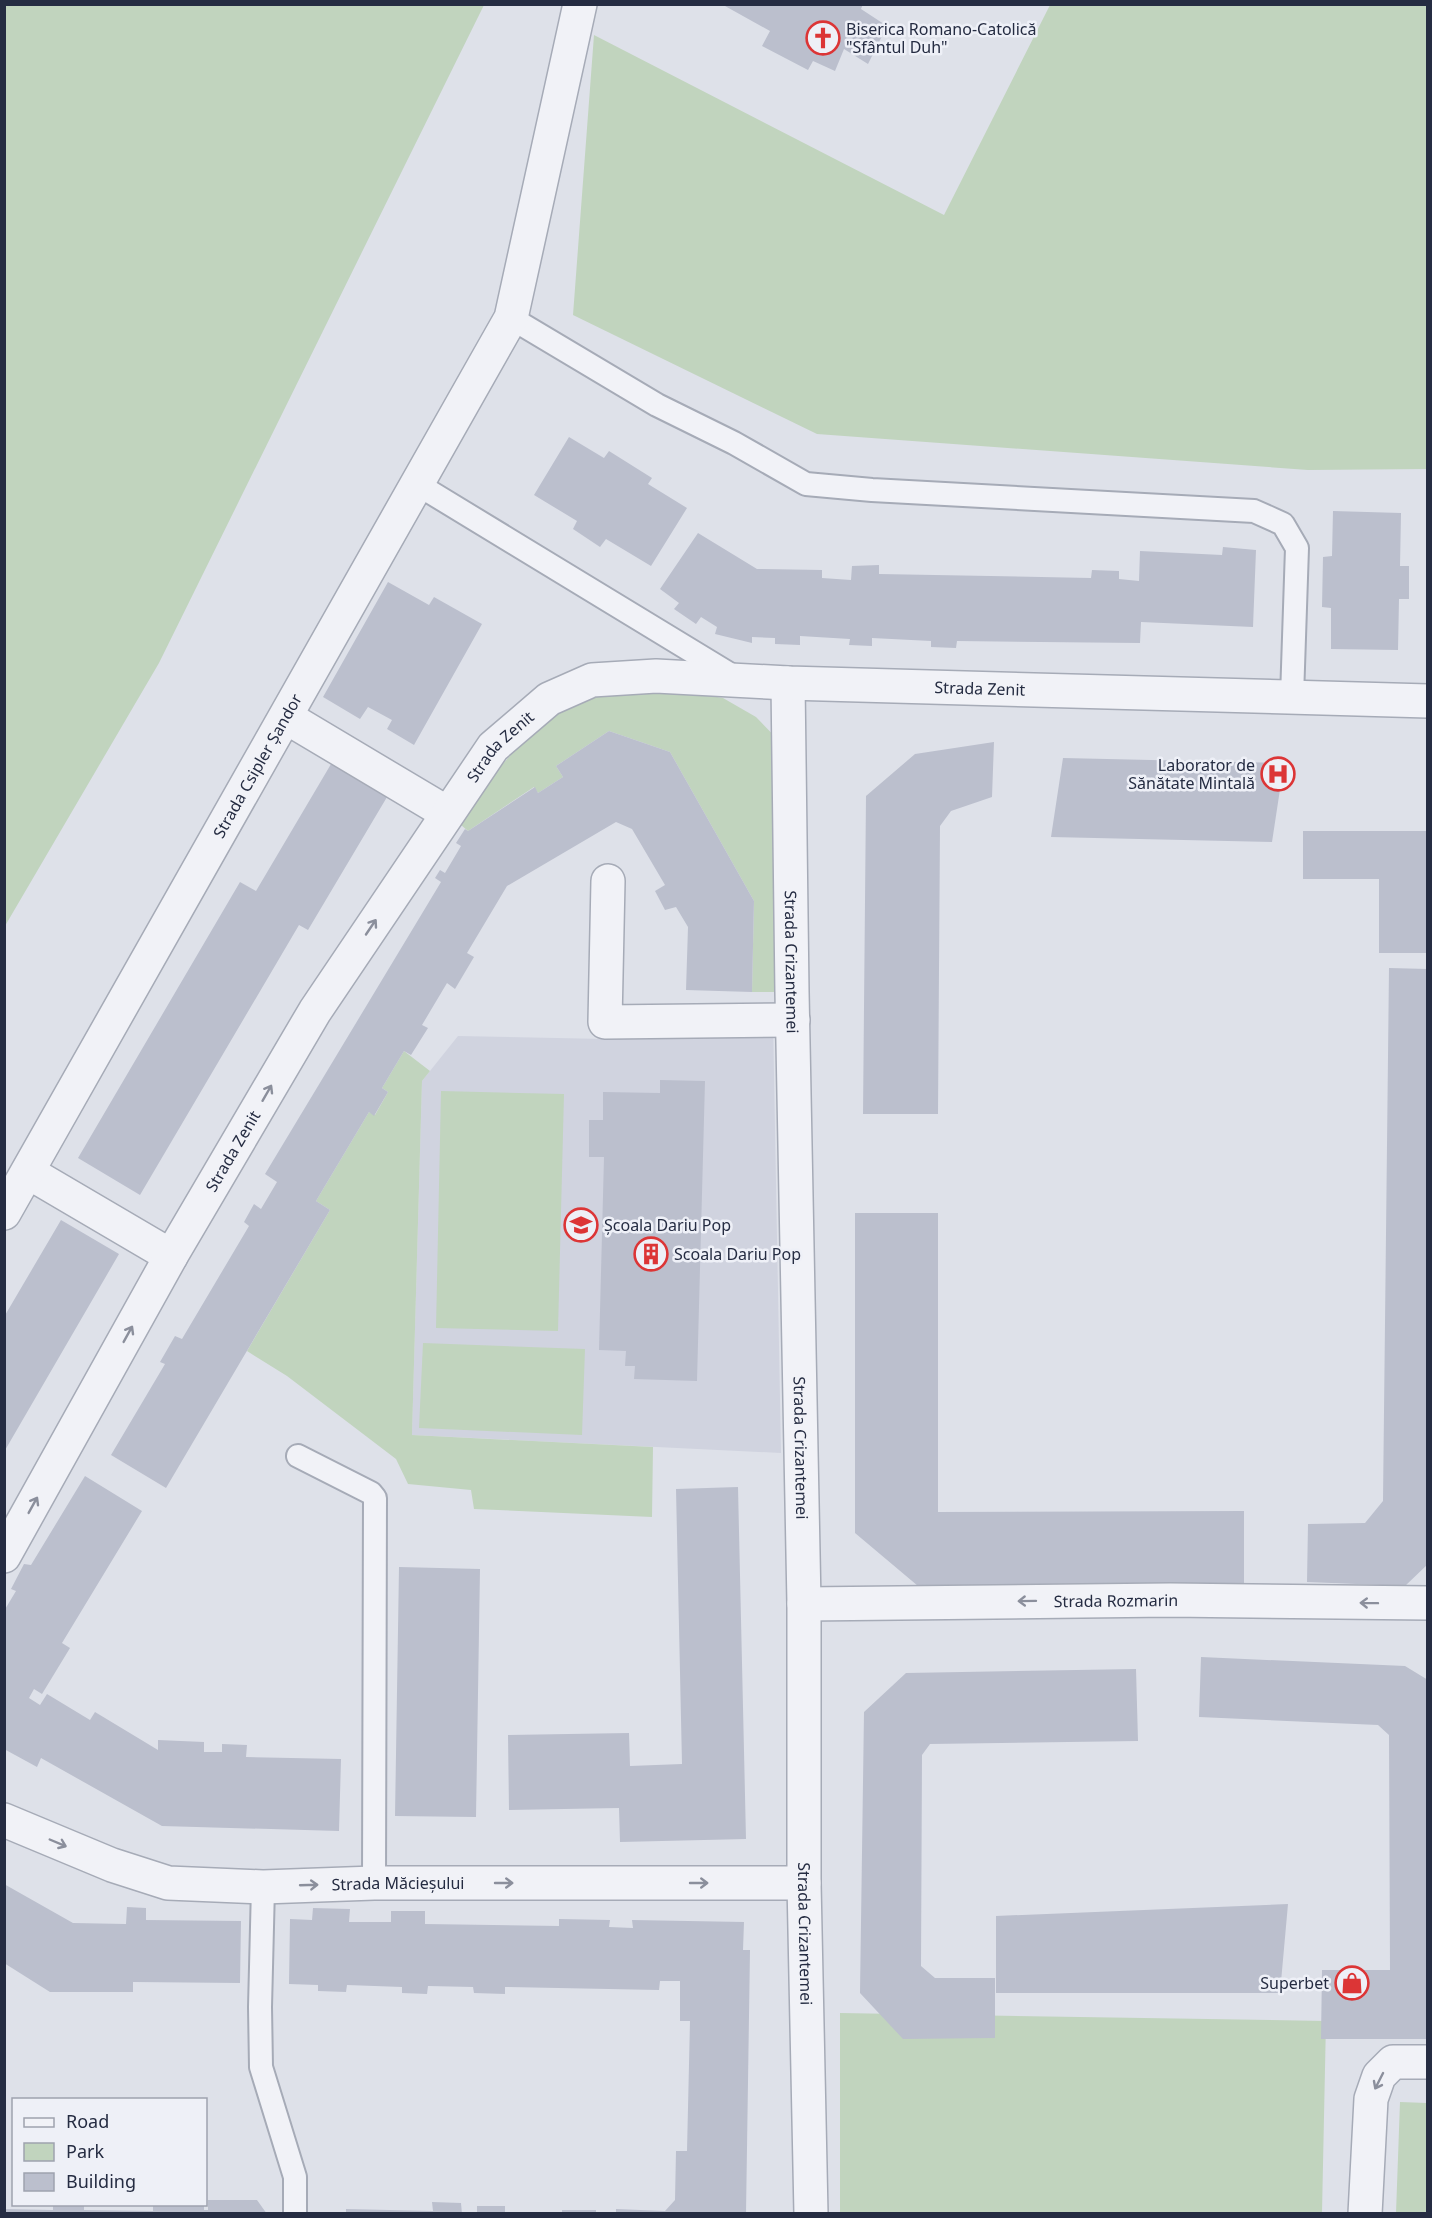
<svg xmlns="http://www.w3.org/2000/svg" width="1432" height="2218" font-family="'Noto Sans',sans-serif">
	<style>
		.built { fill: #d0d3df }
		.green { fill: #c1d4be }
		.building { fill: #bbbfcd }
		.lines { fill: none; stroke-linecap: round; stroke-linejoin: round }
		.lane-casing { stroke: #a6abb7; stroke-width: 26 }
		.street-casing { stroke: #a6abb7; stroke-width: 36 }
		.lane { stroke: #f1f2f7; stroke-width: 22 }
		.street { stroke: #f1f2f7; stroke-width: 33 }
		.oneway { stroke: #8b8f9c }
		.labels { text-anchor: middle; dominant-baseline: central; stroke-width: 5; stroke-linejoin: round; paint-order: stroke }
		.poi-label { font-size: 16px; fill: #252c42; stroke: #eef0f7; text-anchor: start }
		.street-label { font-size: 16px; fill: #252c42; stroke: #eef0f7 }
	</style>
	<rect width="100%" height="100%" fill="#dee1e9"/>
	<path class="built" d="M773,1020L781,1453L412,1435L422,1081L458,1036L605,1039V1022Z"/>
	<path class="green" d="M5,4L484,5L159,663L5,926Z
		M1050,5H1427V469L1308,470L817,434L573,315L594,35L944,215Z
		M660,687L723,698L756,717L788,750L792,992H752L754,901L670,752L609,731L556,766L563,777L538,793L534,787L468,831L454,819L532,731L584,694Z
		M404,1051L430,1071L422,1081L412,1435L653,1447L652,1517L474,1509L471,1490L408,1484L396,1459L287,1376L247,1351L330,1210L316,1201L369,1112L375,1115L388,1092L382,1088Z
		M441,1091L564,1094L558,1331L436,1328Z
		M423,1343L585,1349L582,1435L419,1428Z
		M840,2013L1326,2021L1322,2213L840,2214Z
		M1400,2102L1427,2103V2213H1396Z"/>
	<path class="building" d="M726,4H863L861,9L887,26L868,64L844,49L835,71L813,61L808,70L762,46L770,31L725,6Z
		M569,437L604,458L609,451L652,478L648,484L687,508L651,566L606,539L600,547L573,529L577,521L534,495Z
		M1333,511L1401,513L1400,566H1409V599H1399L1398,650L1331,649V608L1322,607L1323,557L1332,556Z
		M698,533L757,569L822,570V578L851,580L852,566L879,565V574L1091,578L1092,570L1119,571V579L1139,581L1140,551L1222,555L1223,547L1256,550L1253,627L1141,622L1140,643L957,641L956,648L931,647V641L872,638V646L849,645L850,639L800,636V645L775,644V638L752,637V643L715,634L717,627L701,617L696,624L674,609L679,603L660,589Z
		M388,582L429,605L434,597L482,624L414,745L387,729L392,720L368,707L360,719L323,697Z
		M609,731L670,752L754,901L752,992L686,990L688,927L676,907L665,910L655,891L665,885L632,829L616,822L507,886L467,953L474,957L455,989L447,983L422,1025L428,1028L411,1055L404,1051L382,1088L388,1092L374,1116L369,1112L316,1201L330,1210L166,1488L111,1455L165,1364L160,1362L175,1336L182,1339L249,1226L244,1222L254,1204L261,1209L277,1182L265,1174L441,882L435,878L440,870L445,873L461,846L456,843L465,829L468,831L535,787L538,793L563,777L556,766Z
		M994,742L992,797L951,811L940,826L938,1114H863L866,796L915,754Z
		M1063,758L1284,763L1272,842L1051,837Z
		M334,759L390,792L308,930L299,925L140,1195L78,1158L240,882L256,891Z
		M1303,831H1428V953H1379V879H1303Z
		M1389,968L1428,969V1564L1405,1586L1307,1582L1308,1524L1365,1523L1383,1501Z
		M660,1080L705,1081L697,1381L634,1379L635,1366H625L626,1351L599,1350L604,1157H589V1120H603V1092L660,1093Z
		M855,1213H938V1512L1244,1511V1586H918L855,1533Z
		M61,1220L119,1254L4,1452V1317Z
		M85,1476L142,1511L62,1643L70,1648L42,1694L34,1689L29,1698L40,1705L47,1694L90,1720L95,1712L158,1750V1740L204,1742V1752H222V1744L247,1745L246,1757L341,1759L339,1831L162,1826L41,1758L37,1767L4,1749V1611L16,1591L11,1589L24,1564L31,1565Z
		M738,1487L746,1839L620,1842L619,1808L509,1810L508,1735L629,1733L630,1766L682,1764L676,1489Z
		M399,1567L480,1569L476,1817L395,1816Z
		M1201,1657L1405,1666L1428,1680V2039H1321L1322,1970H1390L1389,1735L1378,1725L1199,1717Z
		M1136,1669L1138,1741L930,1744L922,1755L921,1966L935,1978H995V2038L903,2039L860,1993L864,1712L906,1673Z
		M4,1884L73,1923L126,1924L127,1907L146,1908V1920L241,1921L240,1983L133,1982V1992H50L4,1963Z
		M1288,1904L1280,1993H996V1916Z
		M313,1908L350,1909L349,1922H391V1911H425V1924L559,1926V1919L610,1920L609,1927L633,1928L632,1920L744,1922L743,1950H750L746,2214H616V2209L665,2211L675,2200L676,2151H687L690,2021H680V1981H660L659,1990L505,1987V1994L474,1993L473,1987L428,1986L427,1994L402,1993V1987L347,1985L346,1992L318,1991V1985L289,1984L290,1919L312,1920Z
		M208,2200H257L267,2214H4V2209L53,2210V2204H84V2210L153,2211V2204H204V2210H208Z
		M432,2202L461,2203L462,2214H346V2209L433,2211Z
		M477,2206H505V2214H477Z
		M562,2210H596V2214H562Z"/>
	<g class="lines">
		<defs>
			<path id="lane" d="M511,318L657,405L734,443L806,484L872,490L1254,511L1283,524L1297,548L1292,697
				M417,484L736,678
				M298,1456L371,1493L375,1498L374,1883
				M263,1887L260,2007L261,2067L295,2177V2214"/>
			<g id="street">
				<path id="s1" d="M788,683L792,992L804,1604V1883L811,2214"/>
				<path d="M286,717L447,813"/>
				<path d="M608,881L605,1022L793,1020"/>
				<path d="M28,1172L171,1256"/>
				<path id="s2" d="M4,1213L511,318L580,4"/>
				<path id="s3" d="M4,1556L171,1256L315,1011L493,747L549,699L592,680L656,676L788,683L1428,701"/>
				<path id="s4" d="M804,1604L1170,1600L1428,1603"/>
				<path id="s5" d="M4,1820L112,1865L168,1883L263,1887L374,1883H804"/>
				<path d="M1365,2214L1371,2099L1379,2076L1393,2062H1428"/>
			</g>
		</defs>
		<use href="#lane" class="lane-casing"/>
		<use href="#street" class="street-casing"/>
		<use href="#lane" class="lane"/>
		<use href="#street" class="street"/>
	</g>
	<defs><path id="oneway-shaft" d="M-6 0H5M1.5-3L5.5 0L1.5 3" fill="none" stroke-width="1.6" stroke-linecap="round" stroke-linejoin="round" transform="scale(1.5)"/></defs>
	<g class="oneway">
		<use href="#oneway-shaft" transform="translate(371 927) rotate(-56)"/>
		<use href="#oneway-shaft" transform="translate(267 1093) rotate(-60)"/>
		<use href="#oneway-shaft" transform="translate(128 1334) rotate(-61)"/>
		<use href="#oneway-shaft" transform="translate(33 1505) rotate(-61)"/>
		<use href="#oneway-shaft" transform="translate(1027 1601) rotate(179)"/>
		<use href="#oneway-shaft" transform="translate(1369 1603) rotate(-179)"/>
		<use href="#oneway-shaft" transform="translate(58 1843) rotate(23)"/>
		<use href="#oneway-shaft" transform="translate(504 1883)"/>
		<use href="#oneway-shaft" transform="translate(699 1883)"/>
		<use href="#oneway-shaft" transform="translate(309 1885) rotate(-2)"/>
		<use href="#oneway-shaft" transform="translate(1379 2081) rotate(117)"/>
	</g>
	<defs>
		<symbol id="church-ring" viewBox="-11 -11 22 22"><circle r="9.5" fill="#eef0f7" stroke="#dc3536" stroke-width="1.5"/><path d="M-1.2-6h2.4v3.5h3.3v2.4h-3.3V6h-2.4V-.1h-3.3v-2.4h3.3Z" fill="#dc3536"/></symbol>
		<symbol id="hospital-ring" viewBox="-11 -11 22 22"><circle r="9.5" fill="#eef0f7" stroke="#dc3536" stroke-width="1.5"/><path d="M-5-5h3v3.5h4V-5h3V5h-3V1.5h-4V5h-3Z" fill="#dc3536"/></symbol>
		<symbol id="school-ring" viewBox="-11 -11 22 22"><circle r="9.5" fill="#eef0f7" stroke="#dc3536" stroke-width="1.5"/><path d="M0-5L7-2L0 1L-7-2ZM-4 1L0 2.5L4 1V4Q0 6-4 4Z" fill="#dc3536"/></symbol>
		<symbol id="building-ring" viewBox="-11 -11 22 22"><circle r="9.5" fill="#eef0f7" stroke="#dc3536" stroke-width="1.5"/><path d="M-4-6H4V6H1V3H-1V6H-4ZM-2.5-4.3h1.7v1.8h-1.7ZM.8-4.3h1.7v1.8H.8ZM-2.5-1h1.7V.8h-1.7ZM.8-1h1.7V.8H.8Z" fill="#dc3536"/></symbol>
		<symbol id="shop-ring" viewBox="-11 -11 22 22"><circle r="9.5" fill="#eef0f7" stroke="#dc3536" stroke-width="1.5"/><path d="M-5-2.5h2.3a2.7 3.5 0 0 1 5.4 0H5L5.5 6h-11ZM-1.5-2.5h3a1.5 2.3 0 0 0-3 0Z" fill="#dc3536"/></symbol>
	</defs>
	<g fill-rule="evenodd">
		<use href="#church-ring" x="804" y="19" width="38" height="38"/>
		<use href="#hospital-ring" x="1259" y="755" width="38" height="38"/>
		<use href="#school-ring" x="562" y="1206" width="38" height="38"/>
		<use href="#building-ring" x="632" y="1235" width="38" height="38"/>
		<use href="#shop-ring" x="1333" y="1964" width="38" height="38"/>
	</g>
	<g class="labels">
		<g class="poi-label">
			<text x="846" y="29">Biserica Romano-Catolică<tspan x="846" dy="18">"Sfântul Duh"</tspan></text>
			<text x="1255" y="765" text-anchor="end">Laborator de<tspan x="1255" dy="18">Sănătate Mintală</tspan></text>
			<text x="604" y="1225">Școala Dariu Pop</text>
			<text x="674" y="1254">Scoala Dariu Pop</text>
			<text x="1329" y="1983" text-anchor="end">Superbet</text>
		</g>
		<g class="street-label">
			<text stroke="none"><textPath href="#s3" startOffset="1455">Strada Zenit</textPath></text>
			<text stroke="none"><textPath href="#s3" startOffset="951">Strada Zenit</textPath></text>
			<text stroke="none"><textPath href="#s2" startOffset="514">Strada Csipler Șandor</textPath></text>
			<text stroke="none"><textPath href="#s1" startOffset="279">Strada Crizantemei</textPath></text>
			<text stroke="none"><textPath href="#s3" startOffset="465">Strada Zenit</textPath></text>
			<text stroke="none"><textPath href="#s1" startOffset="765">Strada Crizantemei</textPath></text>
			<text stroke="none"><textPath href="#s4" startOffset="312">Strada Rozmarin</textPath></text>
			<text stroke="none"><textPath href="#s5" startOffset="406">Strada Măcieșului</textPath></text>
			<text stroke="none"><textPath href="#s1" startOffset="1251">Strada Crizantemei</textPath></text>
		</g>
	</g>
	<rect width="1432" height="2218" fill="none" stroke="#252c42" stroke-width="12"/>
	<rect x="12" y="2098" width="195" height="108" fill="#eef0f7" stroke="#9ea2af" stroke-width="1.5"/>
	<rect x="24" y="2118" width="30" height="9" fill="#f1f2f7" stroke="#9ea2af" stroke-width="1.5"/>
	<text x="66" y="2128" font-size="18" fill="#252c42">Road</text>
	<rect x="24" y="2143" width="30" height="18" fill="#c1d4be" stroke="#9ea2af" stroke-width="1.5"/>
	<text x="66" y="2158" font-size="18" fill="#252c42">Park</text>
	<rect x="24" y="2173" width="30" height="18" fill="#bbbfcd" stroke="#9ea2af" stroke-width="1.5"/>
	<text x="66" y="2188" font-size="18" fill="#252c42">Building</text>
</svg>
